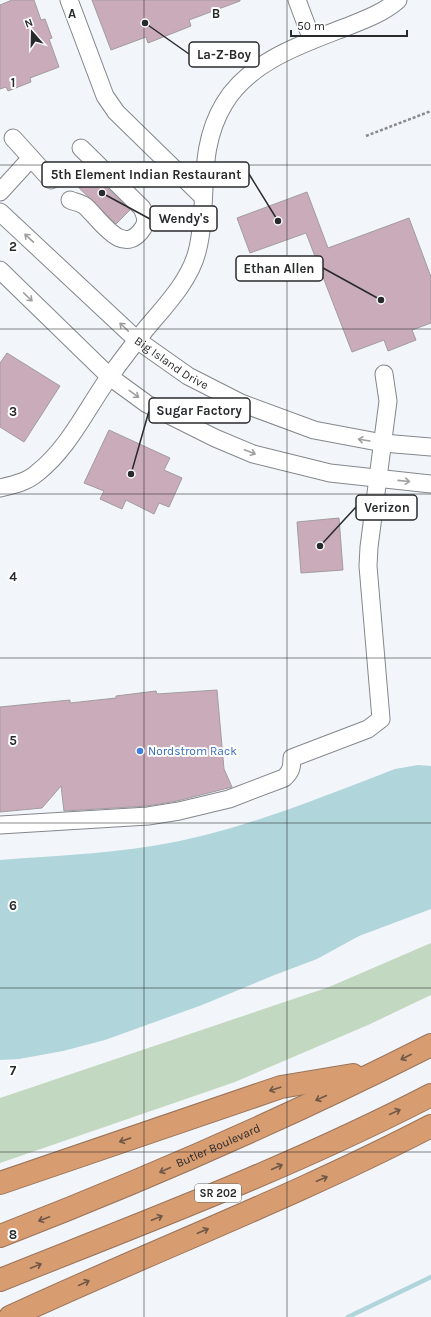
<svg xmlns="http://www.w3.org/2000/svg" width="431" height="1317" font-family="Karla,sans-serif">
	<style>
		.green { fill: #c3d8c0 }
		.water { fill: #b0d6db }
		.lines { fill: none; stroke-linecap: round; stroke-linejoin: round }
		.stream { stroke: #b0d6db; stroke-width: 4.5 }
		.building { fill: #caabba; stroke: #a19c9e }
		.minor-casing { stroke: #84878b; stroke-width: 19 }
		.highway-casing { stroke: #9b7459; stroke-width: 24 }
		.path { stroke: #888a8d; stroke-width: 2.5; stroke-dasharray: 3 2; stroke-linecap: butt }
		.minor { stroke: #fff; stroke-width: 17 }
		.highway { stroke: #d89c71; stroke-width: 22 }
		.oneway { stroke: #9f9fa0 }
		.oneway2 { stroke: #6f5848 }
		.grid { fill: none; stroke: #292a2c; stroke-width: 1; stroke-opacity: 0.55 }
		.shop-dot { fill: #3f7fe0; stroke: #fff; stroke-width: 1.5 }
		.labels { text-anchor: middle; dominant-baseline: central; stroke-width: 4; stroke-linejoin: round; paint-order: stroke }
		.shield { fill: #fff; stroke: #696a6b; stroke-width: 1 }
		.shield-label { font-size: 11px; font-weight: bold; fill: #292a2c }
		.street-label { font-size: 12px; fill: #292a2c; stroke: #fff }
		.shop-label { font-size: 12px; fill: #366cbe; stroke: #fff; text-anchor: start }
		.grid-label { font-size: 13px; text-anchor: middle; font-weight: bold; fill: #292a2c; stroke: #fff; stroke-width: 4; stroke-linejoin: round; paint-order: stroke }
		.leader { fill: none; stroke: #292a2c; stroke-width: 1.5 }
		.callout-dot { fill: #292a2c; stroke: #fff; stroke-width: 1.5 }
		.callout { fill: #fff; stroke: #292a2c; stroke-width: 1.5 }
		.callout-label { font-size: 13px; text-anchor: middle; font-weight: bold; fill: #292a2c }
	</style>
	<rect width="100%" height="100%" fill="#f2f5f9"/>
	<path class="green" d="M431,943V995L368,1025L235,1082L0,1163V1098L329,987Z"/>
	<path class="water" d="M418,765L431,766V909L359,936L317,959L272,976L202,1005L105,1040L63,1051L19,1059L0,1060V860C50,856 102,854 152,846C236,833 316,799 395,769Z"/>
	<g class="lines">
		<path class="stream" d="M348,1317L431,1277"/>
	</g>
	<path class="building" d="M12,0H34L41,20L45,19L52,38L49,39L59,67L30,78L31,82L8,91L6,87L0,89V5Z
		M92,0H240V1L189,20L191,26L148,43L146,37L111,50Z
		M84,165L130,210L116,224L70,179Z
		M307,192L328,248L409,218L431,277V323L412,330L416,340L388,351L384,340L352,352L306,233L250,253L237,218Z
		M7,353L60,386L24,442L0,427V363Z
		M109,430L170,458L164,470L182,478L169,507L159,503L154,514L126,500L122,509L100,499L104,491L84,483Z
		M339,518L343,570L301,573L297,522Z
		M217,690L224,769L232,787L177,801L147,806L64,811L61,786L42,808L0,812V707L70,700V703L116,698V696L156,691L157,694Z"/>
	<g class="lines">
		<defs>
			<g id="minor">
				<path d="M69,0L105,96L116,112L202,196"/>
				<path d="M297,0L312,40"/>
				<path d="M13,138L51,180"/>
				<path d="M0,192L31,158"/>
				<path d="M70,200C75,202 81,203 85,206C100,219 123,259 143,228C148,221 145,215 142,208L81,148"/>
				<path id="s1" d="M0,212L137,340L188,376L241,403L314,430L383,443L431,447"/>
				<path d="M0,270L110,377L147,404L215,438L253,454L330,473L431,484"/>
				<path d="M0,488C13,485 27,482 37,473C69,448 87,408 110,376C121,361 133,345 145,330C164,307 189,282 197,252C210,202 195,152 224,104C248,63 299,45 341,29C361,21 382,14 398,0"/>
				<path d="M0,825L148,816L179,811L229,799L284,778C291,772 292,767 292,758L368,729L381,719L368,566L369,547L388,401L384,374"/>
			</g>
			<g id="highway">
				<path d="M0,1183L281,1087L353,1075"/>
				<path id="s2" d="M0,1236C147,1179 291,1116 431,1045"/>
				<path d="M0,1280C145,1222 292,1167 431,1095"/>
				<path d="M10,1317C150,1252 294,1197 431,1126"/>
			</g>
		</defs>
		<use href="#minor" class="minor-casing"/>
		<use href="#highway" class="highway-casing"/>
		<path class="path" d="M366,136L431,111"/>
		<use href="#minor" class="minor"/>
		<use href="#highway" class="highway"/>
	</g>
	<defs><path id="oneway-shaft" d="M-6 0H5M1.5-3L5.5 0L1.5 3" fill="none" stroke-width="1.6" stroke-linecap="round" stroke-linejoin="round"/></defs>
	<g class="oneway">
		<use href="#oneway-shaft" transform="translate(29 238) rotate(-137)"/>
		<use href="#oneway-shaft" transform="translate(28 297) rotate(44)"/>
		<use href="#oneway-shaft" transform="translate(124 327) rotate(-136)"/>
		<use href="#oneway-shaft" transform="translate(134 394) rotate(36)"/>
		<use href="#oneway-shaft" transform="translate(364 440) rotate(-171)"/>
		<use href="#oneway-shaft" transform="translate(250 452) rotate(21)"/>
		<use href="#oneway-shaft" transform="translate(404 481) rotate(6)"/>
	</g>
	<g class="oneway2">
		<use href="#oneway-shaft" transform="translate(406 1057) rotate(153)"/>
		<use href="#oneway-shaft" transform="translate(275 1089) rotate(162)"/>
		<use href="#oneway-shaft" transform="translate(321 1098) rotate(155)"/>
		<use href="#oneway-shaft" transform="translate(395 1112) rotate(-25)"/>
		<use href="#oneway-shaft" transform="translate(125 1140) rotate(161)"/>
		<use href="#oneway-shaft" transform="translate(277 1167) rotate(-24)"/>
		<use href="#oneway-shaft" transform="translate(165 1170) rotate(156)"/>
		<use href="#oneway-shaft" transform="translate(322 1179) rotate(-23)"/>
		<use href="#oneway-shaft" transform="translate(157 1218) rotate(-22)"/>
		<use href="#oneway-shaft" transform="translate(44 1219) rotate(159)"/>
		<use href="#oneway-shaft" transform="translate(203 1231) rotate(-23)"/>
		<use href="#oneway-shaft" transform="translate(36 1266) rotate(-22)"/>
		<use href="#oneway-shaft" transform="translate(84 1283) rotate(-25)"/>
	</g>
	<path class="grid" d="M144,0V1317M287,0V1317M0,165H431M0,329H431M0,494H431M0,658H431M0,823H431M0,988H431M0,1152H431"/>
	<circle class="shop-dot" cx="140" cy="751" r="4"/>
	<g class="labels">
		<rect class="shield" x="195" y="1184" width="46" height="18" rx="3"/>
		<g class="shield-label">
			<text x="218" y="1193">SR 202</text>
		</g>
		<g class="street-label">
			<text stroke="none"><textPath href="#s1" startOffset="229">Big Island Drive</textPath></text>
			<text stroke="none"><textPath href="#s2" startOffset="236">Butler Boulevard</textPath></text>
		</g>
		<g class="shop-label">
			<text x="148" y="751">Nordstrom Rack</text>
		</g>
	</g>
	<g class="grid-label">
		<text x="72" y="18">A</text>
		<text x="216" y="18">B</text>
		<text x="13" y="87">1</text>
		<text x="13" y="251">2</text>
		<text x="13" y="416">3</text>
		<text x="13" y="581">4</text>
		<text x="13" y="745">5</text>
		<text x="13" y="910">6</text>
		<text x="13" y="1075">7</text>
		<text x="13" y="1239">8</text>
	</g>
	<path class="leader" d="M145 23L189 54M278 221L249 174M102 193L150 219M381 300L323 268M131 474L149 411M320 546L356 507"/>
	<g class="callout-dot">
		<circle cx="145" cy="23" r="4"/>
		<circle cx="278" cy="221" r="4"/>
		<circle cx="102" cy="193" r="4"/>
		<circle cx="381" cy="300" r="4"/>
		<circle cx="131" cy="474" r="4"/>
		<circle cx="320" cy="546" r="4"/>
	</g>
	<g class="callout">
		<rect x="189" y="42" width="70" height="25" rx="4"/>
		<rect x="42" y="162" width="207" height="25" rx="4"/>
		<rect x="150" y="206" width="67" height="25" rx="4"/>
		<rect x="236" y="256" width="87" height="25" rx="4"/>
		<rect x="149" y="398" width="101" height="25" rx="4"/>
		<rect x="356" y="495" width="61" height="25" rx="4"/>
	</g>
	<g class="callout-label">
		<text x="224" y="59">La-Z-Boy</text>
		<text x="146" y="179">5th Element Indian Restaurant</text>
		<text x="184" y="223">Wendy's</text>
		<text x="279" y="273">Ethan Allen</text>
		<text x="199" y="415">Sugar Factory</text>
		<text x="387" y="512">Verizon</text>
	</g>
	<g transform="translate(32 32) rotate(340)" stroke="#ffffff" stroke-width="3" paint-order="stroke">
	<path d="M0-3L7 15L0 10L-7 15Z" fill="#292a2c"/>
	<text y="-6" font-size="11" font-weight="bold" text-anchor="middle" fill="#292a2c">N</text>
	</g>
	<path d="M291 30v6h116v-6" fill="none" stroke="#292a2c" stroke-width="2"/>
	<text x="297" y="30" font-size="12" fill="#292a2c" stroke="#ffffff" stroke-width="3" paint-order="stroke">50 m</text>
</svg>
